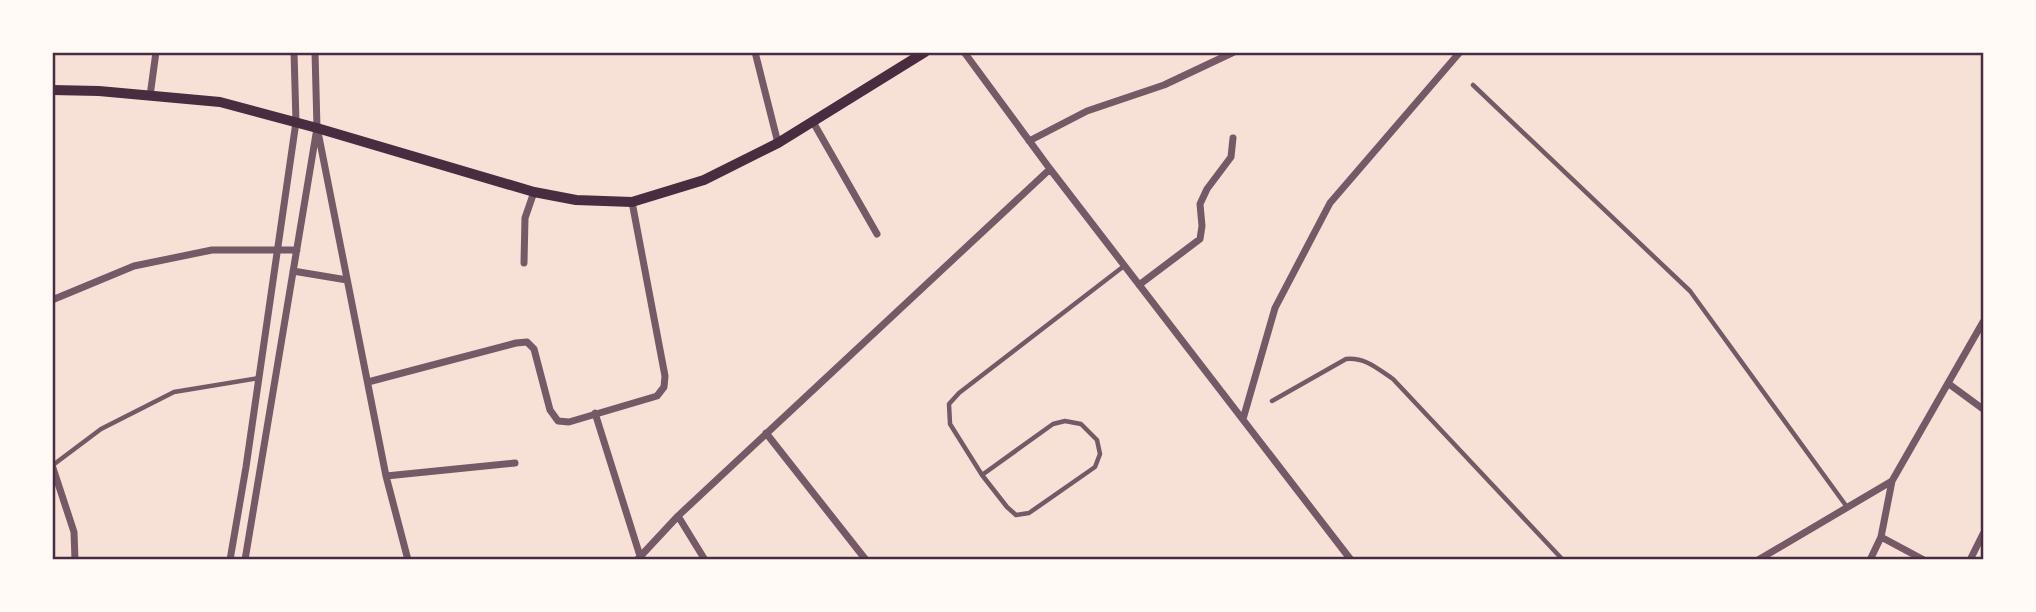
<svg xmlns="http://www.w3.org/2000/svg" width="2036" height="612" font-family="Poppins,sans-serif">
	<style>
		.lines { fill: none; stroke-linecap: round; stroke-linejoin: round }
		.service { stroke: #755966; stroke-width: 4.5 }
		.minor { stroke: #755966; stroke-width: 7 }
		.secondary { stroke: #4a2c40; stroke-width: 10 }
		.neatline { fill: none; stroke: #4a2c40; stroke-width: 2.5 }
	</style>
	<rect width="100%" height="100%" fill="#f7e1d7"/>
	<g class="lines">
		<path class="service" d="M1473,85L1690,291L1847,507
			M1272,401L1346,359C1365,357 1378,369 1393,379L1563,560
			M53,465L101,429L174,392L259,378
			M982,475L1053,424L1065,421L1081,424L1097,440L1100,454L1095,467L1029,513L1016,515L1007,507L982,475L950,424L949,404L959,393L1124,266"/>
		<path class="minor" d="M755,52L778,143
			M964,52L1050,169L1351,560
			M150,96L156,52
			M813,122L877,234
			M318,132L386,476L408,560
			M1029,141L1087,111L1164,85L1234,52
			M524,263L525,218L534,192
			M293,271L347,280
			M1139,285L1200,239L1202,226L1200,204L1207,189L1231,157L1233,138
			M52,300L134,266L212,250H297
			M368,382L516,343L527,342L534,349L550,410L558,421L569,422L657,396L664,387L665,376L632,202
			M1949,384L1983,409
			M595,413L640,556
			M1243,419L1275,308L1330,203L1460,52
			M766,433L866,560
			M52,465L74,532L75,560
			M386,476L515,463
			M678,516L705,560
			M1881,537L1924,560
			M230,560L246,467L296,122L294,52
			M245,560L317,128L315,52
			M637,560L678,516L1050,169
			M1758,560L1892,481L1983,322
			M1870,560L1881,537L1892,481
			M1970,560L1983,534"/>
		<path class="secondary" d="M52,90L99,91L220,102L317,128L534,192L576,200L632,202L704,180L778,143L925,52"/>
	</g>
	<rect width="2036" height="612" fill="none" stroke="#fffaf5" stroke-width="108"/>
	<rect x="54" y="54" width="1928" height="504" class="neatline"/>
</svg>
